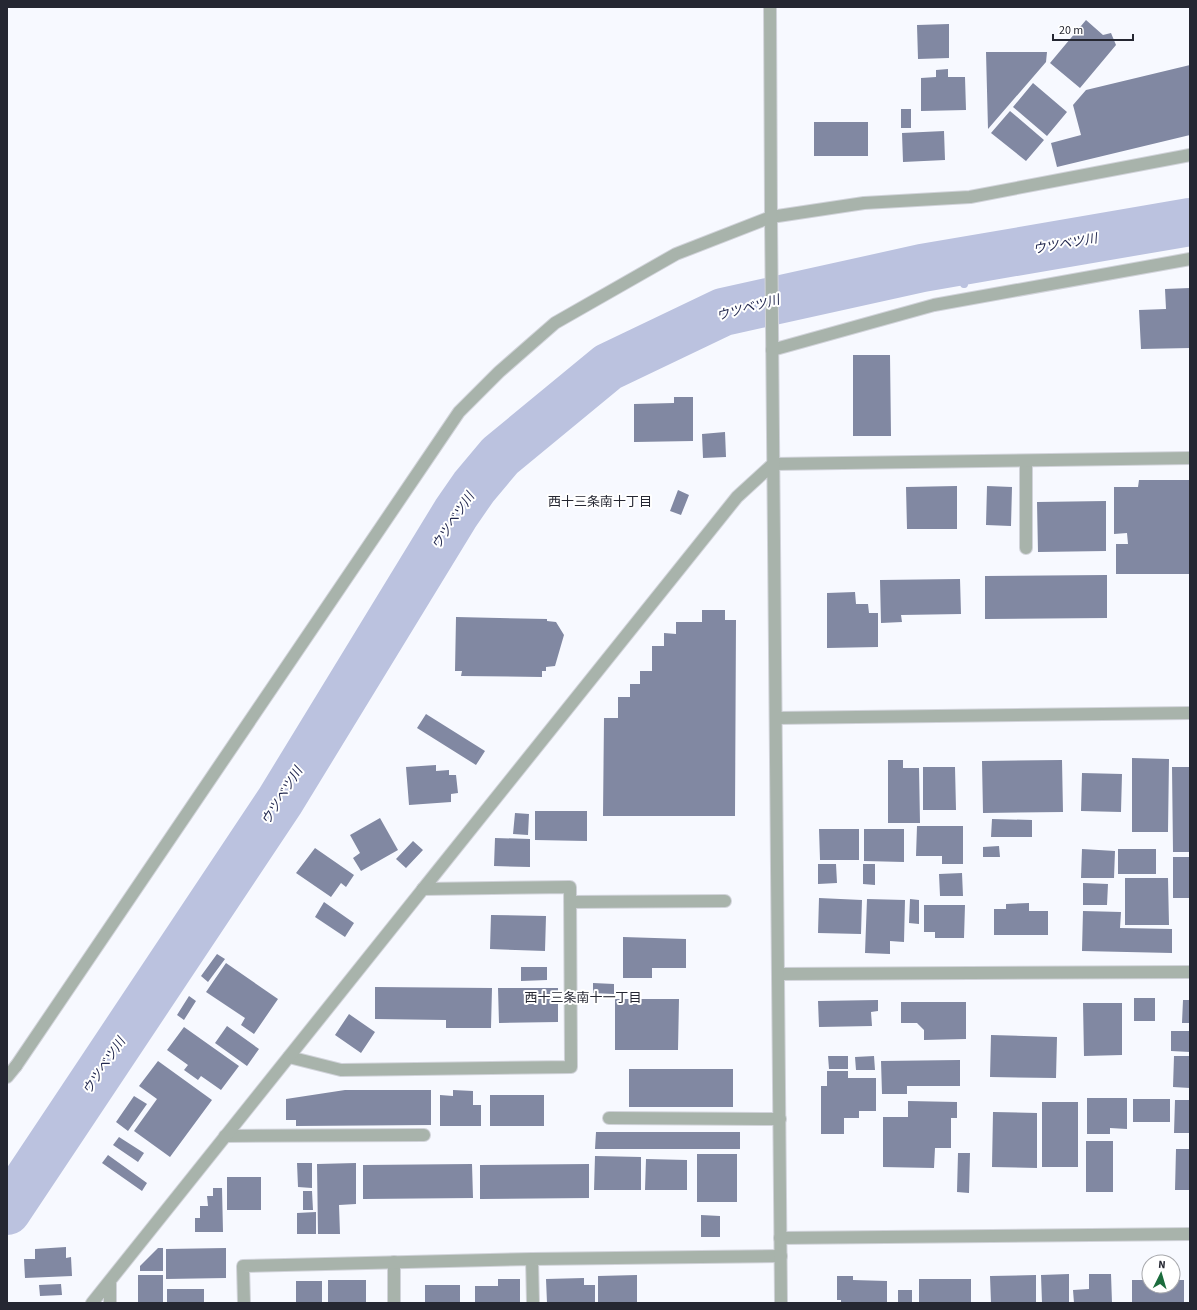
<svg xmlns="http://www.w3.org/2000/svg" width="1197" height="1310" font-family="'Source Sans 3','Noto Sans JP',sans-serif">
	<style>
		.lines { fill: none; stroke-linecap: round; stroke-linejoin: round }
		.stream { stroke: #bbc2df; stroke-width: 8 }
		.river { stroke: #bbc2df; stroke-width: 48 }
		.building { fill: #8188a2 }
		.service-casing { stroke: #d1d3da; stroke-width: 14 }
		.minor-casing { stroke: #d1d3da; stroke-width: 14 }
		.tertiary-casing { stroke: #d1d3da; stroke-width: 14 }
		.service { stroke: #a8b3ab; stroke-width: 12 }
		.minor { stroke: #a8b3ab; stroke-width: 12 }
		.tertiary { stroke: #a8b3ab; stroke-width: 12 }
		.labels { text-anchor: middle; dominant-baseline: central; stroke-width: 4; stroke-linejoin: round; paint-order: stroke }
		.water-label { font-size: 13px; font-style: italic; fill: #21274e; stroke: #fff }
		.neighbourhood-label { font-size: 13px; fill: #252732; stroke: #fff }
	</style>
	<rect width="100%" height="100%" fill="#f7f9ff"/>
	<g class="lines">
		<path class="stream" d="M962,261L964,284"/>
		<path class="river" d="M7,1211L280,801L456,513L474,487L500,456L608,367L723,312L922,268L1190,222"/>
	</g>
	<path class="building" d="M1086,20L1103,35L1111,33L1116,45L1080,88L1050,63Z
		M949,24V58L918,59L917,25Z
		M986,52H1047L1046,62L988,129Z
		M1190,65V135L1057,167L1051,143L1081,135L1073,105L1086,90Z
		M948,69V77H965L966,110L921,111V78L936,77V70Z
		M1033,83L1067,112L1047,136L1013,107Z
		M901,109H911V128H901Z
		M1010,111L1044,140L1026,161L991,133Z
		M814,122H868V156H814Z
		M944,131L945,160L903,162L902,133Z
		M1190,288V348L1141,349L1139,310L1166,309L1165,289Z
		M853,355H890L891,436H853Z
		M674,397H693V441L634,442V404L674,403Z
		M725,432L726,457L703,458L702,434Z
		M1139,480H1190V574H1116V544H1128L1127,533L1114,534V487H1138Z
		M957,486V529H907L906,487Z
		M987,486L1012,487L1011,526L986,525Z
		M678,490L689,495L681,515L670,511Z
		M1106,501V551L1038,552L1037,502Z
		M1107,575V618L985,619V576Z
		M960,579L961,614L901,615L902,622L881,623L880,580Z
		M855,592L856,604H868L869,613H878V647L827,648V593Z
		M702,610H725V620H736L735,816H603L604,718H618V697H630V684H640V671H652V646H664V633L676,634V622H702Z
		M456,617L547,619V621L556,622L564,635L555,666L546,667V671H542V677L461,676L462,671H455Z
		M426,714L485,751L476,765L417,728Z
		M1132,758L1169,759L1168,832H1132Z
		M888,760H903V768H919L920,823H888Z
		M1062,760L1063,812L983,813L982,761Z
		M436,765V771L449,770V775H456L458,793L451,794V802L409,805L406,767Z
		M923,767H955L956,810H923Z
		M1172,767H1190V852H1173Z
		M1082,773L1122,774L1121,812L1081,811Z
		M535,811H587V841L535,840Z
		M515,813L529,814L528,835L513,834Z
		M380,818L398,850L361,871L353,858L360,853L350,835Z
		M992,819L1032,820V837H991Z
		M917,826H963V864H942V856H916Z
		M819,829H859V860H820Z
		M864,829H904V862L864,861Z
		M495,838L530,839V867L494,866Z
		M413,841L423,850L406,868L396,859Z
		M999,846L1000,857H983V847Z
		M315,848L354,875L346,887L341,883L331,897L296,873Z
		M1082,849L1115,851L1114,878H1081Z
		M1118,849H1156V874H1118Z
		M1173,857H1190V898H1173Z
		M818,864H836L837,883L818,884Z
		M863,864H875V885L863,884Z
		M962,873L963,896H940L939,874Z
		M1125,878H1168L1169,925H1125Z
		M1083,883L1108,884L1107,905H1083Z
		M819,898L862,900L861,934L818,933Z
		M867,899L905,900L904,942L890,941V954L865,953Z
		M910,899L919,900V924L909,923Z
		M324,902L354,923L345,937L315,917Z
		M1029,903V911H1048V935H994V909H1006V904Z
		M924,905H965L964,938H935V932H924Z
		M1083,911L1121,912L1120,928L1172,929V953L1082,951Z
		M491,915L546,916L545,951L490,949Z
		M623,937L686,939V968H652V978H623Z
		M217,954L225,959L208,982L201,976Z
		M226,963L278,999L254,1034L241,1025L245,1018L206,992Z
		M521,967H547V980L521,981Z
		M593,983L614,984V994L593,993Z
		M375,987L492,988L491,1028H446V1020L375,1019Z
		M498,988H558V1022L499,1023Z
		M189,996L196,1001L184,1020L177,1015Z
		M1134,998H1155V1021H1134Z
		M615,999H679L678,1050H615Z
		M878,1000V1011L871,1012L872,1026L819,1027L818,1001Z
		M1183,1000H1190V1023H1182Z
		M901,1002H966V1039L924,1040V1030L917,1023H901Z
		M1083,1003H1122V1055L1084,1056Z
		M349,1014L375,1032L361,1053L335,1035Z
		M227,1026L259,1049L247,1066L215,1043Z
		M184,1027L239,1066L221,1090L201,1076L198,1080L184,1070L188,1065L167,1050Z
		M1171,1031H1190V1052L1171,1051Z
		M991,1035L1057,1037L1056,1078L990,1077Z
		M828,1056H848V1069H829Z
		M874,1056L875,1070H856L855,1057Z
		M1174,1056H1190V1088L1173,1087Z
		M960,1060V1086H907V1094H882L881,1061Z
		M158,1061L212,1100L170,1157L134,1131L157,1099L139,1086Z
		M629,1069H733V1107H629Z
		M827,1071H848V1078H876V1111H859V1118H844V1134H821V1086H827Z
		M345,1090H431V1125L296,1126V1120H286V1099Z
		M453,1090L473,1091V1105H481V1126H440V1095L453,1096Z
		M490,1095H544V1126H490Z
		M134,1096L147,1104L128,1131L116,1122Z
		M1087,1098H1127V1129L1110,1128V1134H1087Z
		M1133,1099H1170V1122H1133Z
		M1175,1100H1190V1133H1174Z
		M908,1101L957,1102V1118H951V1148H935L934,1168L883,1167V1117H908Z
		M1042,1102H1078V1167H1042Z
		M993,1112L1037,1113V1168L992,1167Z
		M596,1132H740V1149H595Z
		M119,1137L144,1153L138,1162L113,1145Z
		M1086,1141H1113V1192H1086Z
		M1176,1149H1190V1190H1175Z
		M958,1153H970L969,1193L957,1192Z
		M697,1154H737V1202H697Z
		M108,1155L147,1183L142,1191L102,1163Z
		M595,1156L641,1157V1190H594Z
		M646,1159L687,1160V1190H645Z
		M297,1163H312V1188L298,1187Z
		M356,1163V1204L339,1205L340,1234H318L317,1164Z
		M472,1164L473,1198L363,1199V1165Z
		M589,1164V1198L480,1199V1165Z
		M227,1177H261V1210H227Z
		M213,1188H222L223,1232H195V1218H200V1206H208L207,1196H213Z
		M303,1191H312L313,1210H303Z
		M316,1212V1234H297V1213Z
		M701,1215L720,1216V1237H701Z
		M66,1247V1258L71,1257L72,1276L25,1278L24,1259H35V1249Z
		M158,1248H163V1271H140V1266Z
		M226,1248V1278L166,1279V1249Z
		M1069,1274V1303H1042L1041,1275Z
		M1089,1274H1111L1112,1303H1074L1073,1290L1089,1289Z
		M138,1275H163V1303H138Z
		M637,1275V1303H598V1276Z
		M1036,1275V1303H991L990,1276Z
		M837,1276H853V1280L887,1281V1303H841V1300H837Z
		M584,1278V1285H595V1303H547L546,1279Z
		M498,1279H520V1303H475V1286H498Z
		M919,1279H971V1303H919Z
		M328,1280H366V1303H328Z
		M1132,1280H1149V1286H1173V1280H1184V1303H1132Z
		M296,1281H322V1303H296Z
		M61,1284L62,1295L40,1296L39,1285Z
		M425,1285H460V1303H425Z
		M167,1289H204V1303H167Z
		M898,1290H912V1303H898Z"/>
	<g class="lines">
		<defs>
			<path id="service" d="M1026,461V548
				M570,902L725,901
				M289,1057L341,1070L571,1067L570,887L423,889
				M16,1066L459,412L499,372L555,323L676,254L771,217L864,203L970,197L1190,155
				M609,1118L780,1119
				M225,1136L424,1135
				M394,1262V1303"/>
			<path id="minor" d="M772,350L934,305L1190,259
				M773,464L1190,458
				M777,718L1190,713
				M778,974L1190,972
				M7,1077L16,1066
				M780,1238L1190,1234
				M532,1259L533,1303
				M110,1281V1303
				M92,1303L423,889
				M244,1303L243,1266L532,1259L781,1256"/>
			<path id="tertiary" d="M770,7L771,217L781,1303
				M423,889L737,497L773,464"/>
		</defs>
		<use href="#service" class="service-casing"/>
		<use href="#minor" class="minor-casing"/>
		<use href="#tertiary" class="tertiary-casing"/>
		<use href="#service" class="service"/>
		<use href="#minor" class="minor"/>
		<use href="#tertiary" class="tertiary"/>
	</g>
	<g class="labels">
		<g class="water-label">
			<text transform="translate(1065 244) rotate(-10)">ウツベツ川</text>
			<text transform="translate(748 308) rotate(-15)">ウツベツ川</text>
			<text transform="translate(453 521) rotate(-56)">ウツベツ川</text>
			<text transform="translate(282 796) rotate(-58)">ウツベツ川</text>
			<text transform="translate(104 1066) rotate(-56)">ウツベツ川</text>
		</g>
		<g class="neighbourhood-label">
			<text x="600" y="502">西十三条南十丁目</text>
			<text x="583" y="998">西十三条南十一丁目</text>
		</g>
	</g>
	<rect width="1197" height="1310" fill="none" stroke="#252732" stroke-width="16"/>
	<g transform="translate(1161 1274) rotate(5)"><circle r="19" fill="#ffffff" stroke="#a8a9ad"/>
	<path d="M0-3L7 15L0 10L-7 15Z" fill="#1c6c3d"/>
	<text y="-6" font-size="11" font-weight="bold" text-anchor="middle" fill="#252732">N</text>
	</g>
	<path d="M1053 34v6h80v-6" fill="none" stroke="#252732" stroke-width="2"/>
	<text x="1059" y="34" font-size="12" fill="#252732" stroke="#ffffff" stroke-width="3" paint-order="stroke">20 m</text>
</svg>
